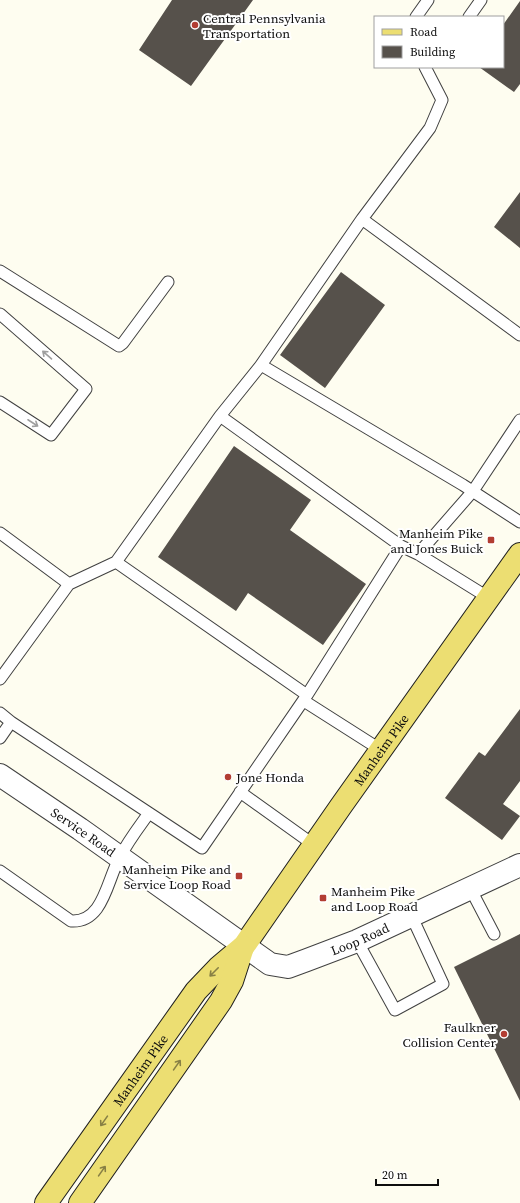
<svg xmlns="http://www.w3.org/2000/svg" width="520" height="1203" font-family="'Source Serif 4',serif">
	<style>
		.building { fill: #56514b }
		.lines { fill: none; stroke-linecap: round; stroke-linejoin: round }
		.lane-casing { stroke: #414141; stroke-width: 13 }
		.street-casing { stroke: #414141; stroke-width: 24 }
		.primary-casing { stroke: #1f1f1f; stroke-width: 24 }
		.lane { stroke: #fff; stroke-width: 11 }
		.street { stroke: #fff; stroke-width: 22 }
		.primary { stroke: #ecde72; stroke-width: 22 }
		.oneway { stroke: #9f9f9f }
		.oneway2 { stroke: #888045 }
		.poi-dot { fill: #b23d32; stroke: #fff; stroke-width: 1.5 }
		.labels { text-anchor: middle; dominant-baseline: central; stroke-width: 4; stroke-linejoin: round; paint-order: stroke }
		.poi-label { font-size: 13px; fill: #0e0e0e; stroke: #fff; text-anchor: start }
		.street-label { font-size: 13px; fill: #0e0e0e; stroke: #fff }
	</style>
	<rect width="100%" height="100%" fill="#fefdf0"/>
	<path class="building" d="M172,0H253L191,86L139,50Z
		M520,1V84L514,92L479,67H503V25Z
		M520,192V248L494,227Z
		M341,272L385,305L325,388L280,355Z
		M234,446L311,500L290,530L366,584L323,645L248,593L236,611L158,557Z
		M520,709V781L503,804L520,816L502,840L445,798L479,752L485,756Z
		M520,934V1101L454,967Z"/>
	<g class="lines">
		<defs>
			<path id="lane" d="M416,17L428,0
				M469,17L481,0
				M362,219L430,128L442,100L425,67
				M0,271L119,346L123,343L168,282
				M0,314L86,389L51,435L0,402
				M520,335L362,219L261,365L463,485L520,522
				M220,416L261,365
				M0,533L69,584
				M418,554L473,491L520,420
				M116,562L220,416L401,546
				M0,679L69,584L116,562L307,695L202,848L149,813
				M307,695L401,546L418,554L489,598
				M304,701L381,750
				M0,713L11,722
				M0,738L11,722L149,813C139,827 128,841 120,857C107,879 104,923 71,921L0,871
				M240,792L314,845
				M470,888L494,934
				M357,941L395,1010L443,984L411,915"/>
			<g id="street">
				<path id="s1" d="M0,775L80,829L270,964L288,967L307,960L357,941L520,865"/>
			</g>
			<g id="primary">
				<path id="s2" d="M46,1203L196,991L218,968L244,946L341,806L520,554"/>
				<path d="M80,1203L221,1001L232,981L243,947"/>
			</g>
		</defs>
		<use href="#lane" class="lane-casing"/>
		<use href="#street" class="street-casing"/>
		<use href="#primary" class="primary-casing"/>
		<use href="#lane" class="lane"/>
		<use href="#street" class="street"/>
		<use href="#primary" class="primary"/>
	</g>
	<defs><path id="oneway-shaft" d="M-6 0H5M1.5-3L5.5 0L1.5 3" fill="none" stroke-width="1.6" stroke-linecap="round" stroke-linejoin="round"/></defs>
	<g class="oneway">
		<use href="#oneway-shaft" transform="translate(47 355) rotate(-139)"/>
		<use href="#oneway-shaft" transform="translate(33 423) rotate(33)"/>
	</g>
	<g class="oneway2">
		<use href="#oneway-shaft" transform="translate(214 972) rotate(135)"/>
		<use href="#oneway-shaft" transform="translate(177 1065) rotate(-55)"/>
		<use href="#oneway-shaft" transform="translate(104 1121) rotate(125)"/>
		<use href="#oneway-shaft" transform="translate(102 1171) rotate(-55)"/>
	</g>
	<g class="poi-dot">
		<circle cx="195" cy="25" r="4"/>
		<rect x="487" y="536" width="8" height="8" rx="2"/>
		<circle cx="228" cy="777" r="4"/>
		<rect x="235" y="872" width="8" height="8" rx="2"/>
		<rect x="319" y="894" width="8" height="8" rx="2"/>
		<circle cx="504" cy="1034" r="4"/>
	</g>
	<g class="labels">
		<g class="poi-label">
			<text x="203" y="18">Central Pennsylvania<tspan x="203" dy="15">Transportation</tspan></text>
			<text x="483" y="533" text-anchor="end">Manheim Pike<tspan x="483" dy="15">and Jones Buick</tspan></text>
			<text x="236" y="777">Jone Honda</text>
			<text x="231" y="869" text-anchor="end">Manheim Pike and<tspan x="231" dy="15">Service Loop Road</tspan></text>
			<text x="331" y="891">Manheim Pike<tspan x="331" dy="15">and Loop Road</tspan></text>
			<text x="496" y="1027" text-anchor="end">Faulkner<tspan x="496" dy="15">Collision Center</tspan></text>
		</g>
		<g class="street-label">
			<text stroke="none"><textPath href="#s2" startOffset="565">Manheim Pike</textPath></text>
			<text stroke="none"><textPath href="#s1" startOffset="101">Service Road</textPath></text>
			<text stroke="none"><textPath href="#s1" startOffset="425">Loop Road</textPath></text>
			<text stroke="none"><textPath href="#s2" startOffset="163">Manheim Pike</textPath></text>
		</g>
	</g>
	<rect x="374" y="16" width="130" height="52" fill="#ffffff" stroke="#9f9f9f"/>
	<rect x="382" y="29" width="20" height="6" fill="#ecde72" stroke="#9f9f9f"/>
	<text x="410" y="36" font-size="12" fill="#0e0e0e">Road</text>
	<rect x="382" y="46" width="20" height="12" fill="#56514b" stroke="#9f9f9f"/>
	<text x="410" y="56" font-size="12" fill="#0e0e0e">Building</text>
	<path d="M376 1179v6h62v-6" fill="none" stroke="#0e0e0e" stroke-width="2"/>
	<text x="382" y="1179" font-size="12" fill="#0e0e0e" stroke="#ffffff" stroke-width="3" paint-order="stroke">20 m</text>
</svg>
